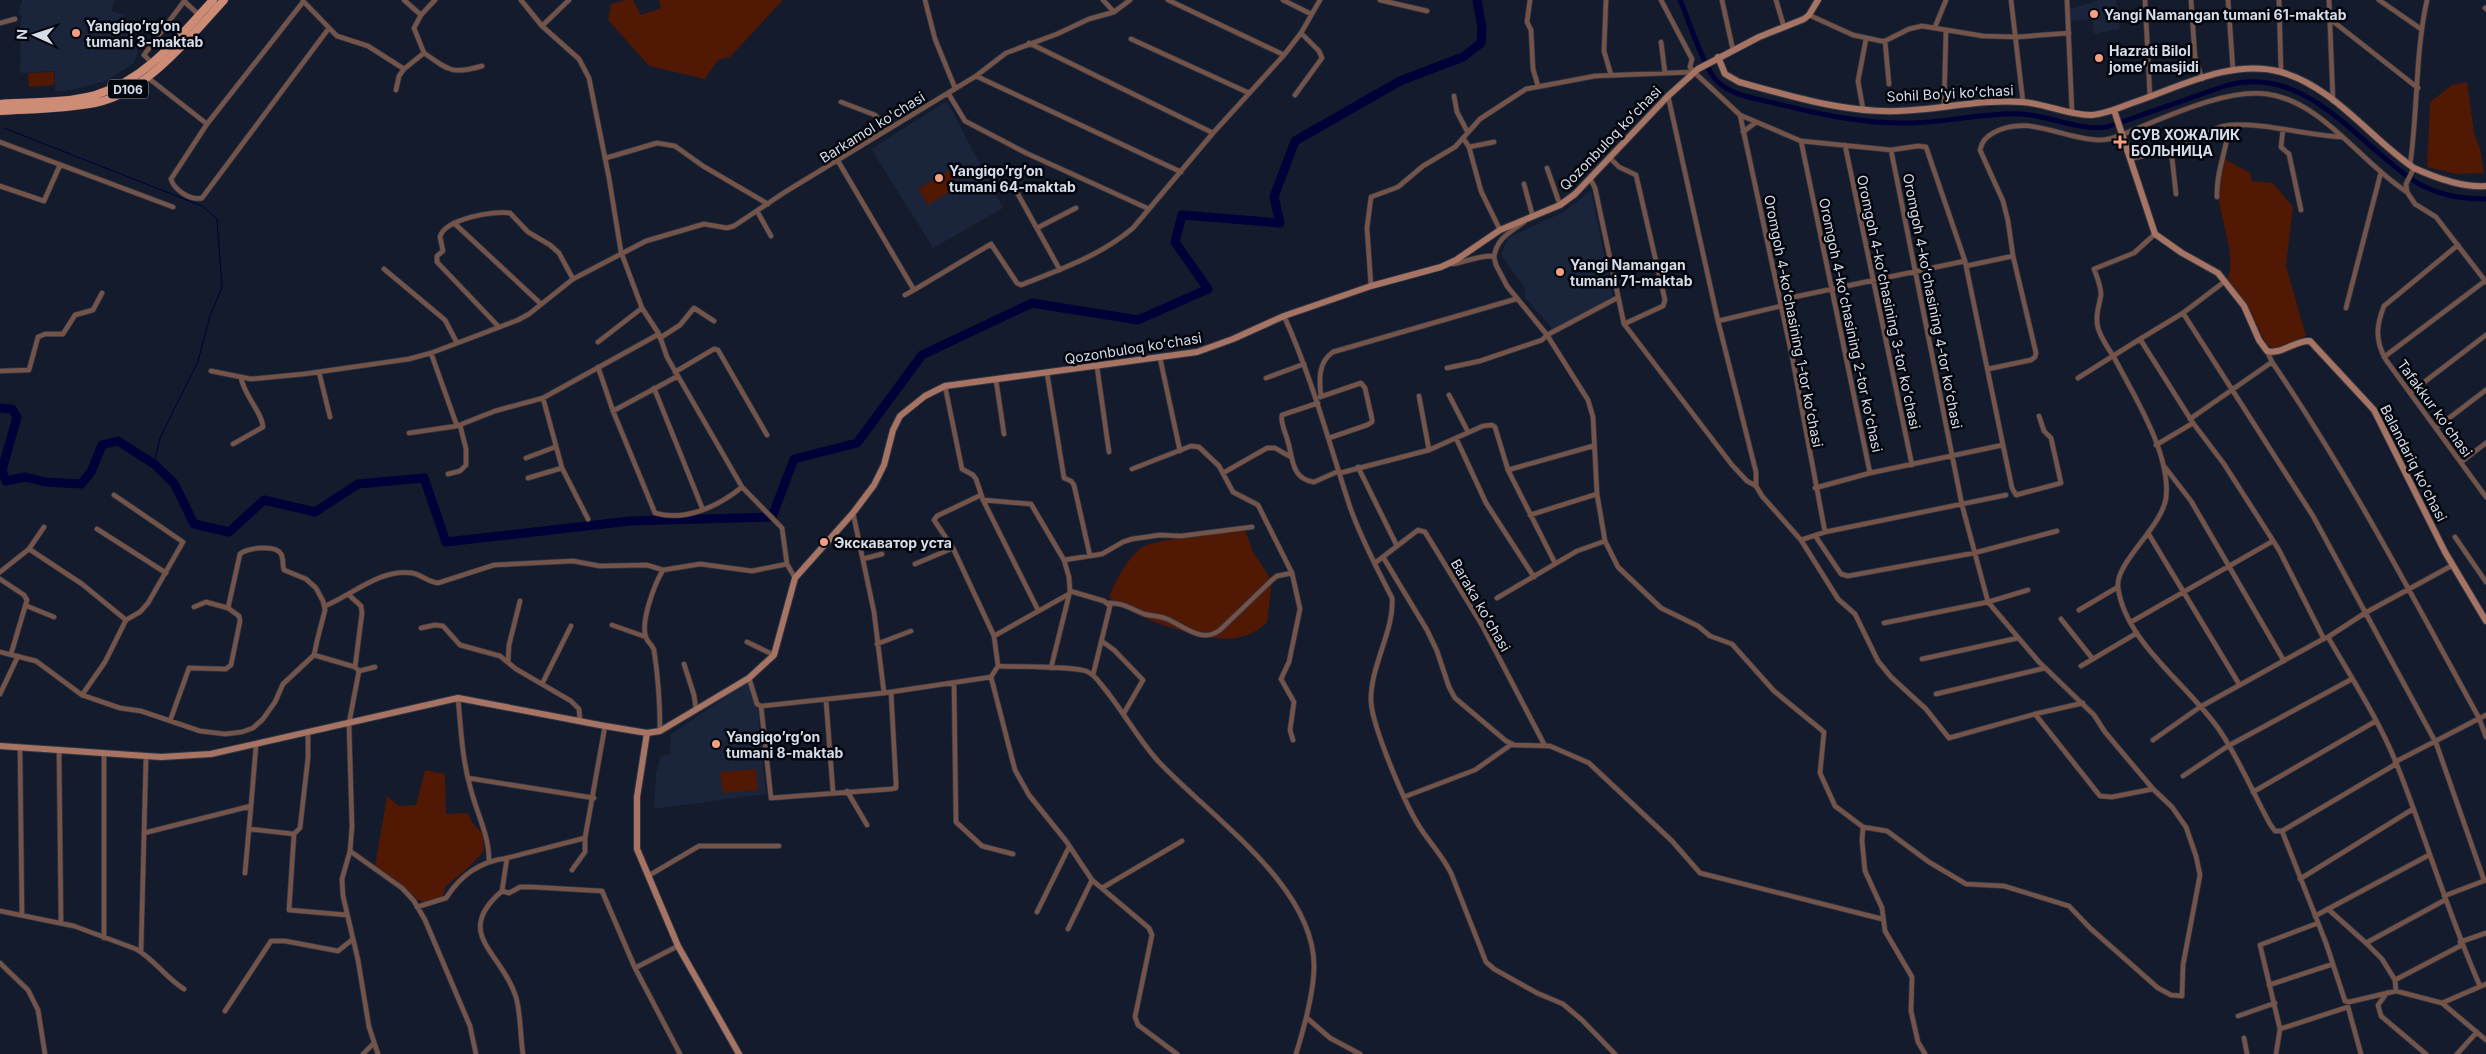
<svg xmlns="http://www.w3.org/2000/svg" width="2486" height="1054" font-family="Inter,sans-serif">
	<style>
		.built { fill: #1a243b }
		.green { fill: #511804 }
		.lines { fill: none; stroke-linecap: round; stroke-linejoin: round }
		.stream { stroke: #000137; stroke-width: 1 }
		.canal { stroke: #000137; stroke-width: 5 }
		.river { stroke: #000137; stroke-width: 9 }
		.street-casing { stroke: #2e3646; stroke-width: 6 }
		.secondary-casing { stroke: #2e3646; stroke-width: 8 }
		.primary-casing { stroke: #2e3646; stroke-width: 9 }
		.street { stroke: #745349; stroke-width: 4.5 }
		.secondary { stroke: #a77362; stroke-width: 6 }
		.primary { stroke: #ce8b75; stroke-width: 8 }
		.poi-dot { fill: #f39f84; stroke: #04060d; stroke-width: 2 }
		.labels { text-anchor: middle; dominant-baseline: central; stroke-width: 5; stroke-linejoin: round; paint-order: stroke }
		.shield { fill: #04060d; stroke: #979ca6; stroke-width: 1 }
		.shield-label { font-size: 12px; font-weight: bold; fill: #d6dce8 }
		.poi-label { font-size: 14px; font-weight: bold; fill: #d6dce8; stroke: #04060d; text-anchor: start }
		.street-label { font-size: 14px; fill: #d6dce8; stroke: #04060d }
	</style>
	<rect width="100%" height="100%" fill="#131b2c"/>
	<path class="built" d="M22,0H114L112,11L123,15L138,52L134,63L104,82L67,91H55V71L20,73L21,15L18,14Z
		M2099,0H2116L2120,29L2094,34L2092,19L2071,21L2070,9Z
		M947,101L1003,208L933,248L871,149Z
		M1591,191L1613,297L1553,329L1525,298V288L1501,255L1508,238L1563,212Z
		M751,680L758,707L766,794L654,809L656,774L660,756L670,754L671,734Z"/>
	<path class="green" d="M625,0H633L641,15L661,8L659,0H783L730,57L718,60L705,79L649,66L608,20L611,4Z
		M54,72V85L29,87L28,73Z
		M2467,82L2474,133L2480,149L2484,173L2456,174L2427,167L2430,102L2452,85Z
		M2223,158L2250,173L2252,181L2273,183L2293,207L2286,266L2306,336L2275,349L2267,345L2246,306L2227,281C2238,255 2218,217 2218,189C2218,179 2221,168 2223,158Z
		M950,170L959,186L928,205L918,189Z
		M1245,530L1253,552L1272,581L1267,623C1257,631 1248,636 1236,638C1207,643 1130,618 1109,597C1116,580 1126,560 1141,548C1152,539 1227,532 1245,530Z
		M756,769L758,790L723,793L720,772Z
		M425,770L445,774L446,814L468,813L473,824L483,834L484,851L468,868L446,886L442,899L424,903L415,898L375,866L387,796L399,806L416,805Z"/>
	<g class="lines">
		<path class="stream" d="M4,128L202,206L217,219L222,287L210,316L198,361L160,438L154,464"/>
		<path class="canal" d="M1680,0C1688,18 1705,71 1718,82C1733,96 1755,98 1774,103C1819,114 1862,124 1909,123C1947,123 1984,112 2022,114C2051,116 2078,131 2107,127L2228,85C2294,68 2339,120 2386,159C2397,168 2409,180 2423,186C2441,195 2465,199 2486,199"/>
		<path class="river" d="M0,408L12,409L17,417L2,470L6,481L25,477L45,482L81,484L91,472L102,445L118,441L154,464L174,483L194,524L229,532L264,500L315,512L358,484L424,478L446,542L630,521L772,517L794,459L857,443L922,355L1032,303L1138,320L1208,289L1175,242L1182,215L1280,223L1274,197L1295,141L1400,81L1463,57L1481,43L1482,28L1477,0"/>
		<defs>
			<path id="street" d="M404,0L421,15
				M925,0L935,39L955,88
				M1103,0L1114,12
				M1168,0L1284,55
				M1283,0L1311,14
				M1380,0L1427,11
				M1530,0L1527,22L1531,30L1533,69L1538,86
				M1606,0L1604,51L1611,75
				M1661,0L1692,59L1690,67L1694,72L1740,115L1801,141L1891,150L1918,146L1926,147L1965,261L2003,445L1870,473L1801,141
				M1722,0L1733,50
				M1776,0L1784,27
				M2011,0L2023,102
				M2067,0L2072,112
				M2145,0L2150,97
				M2191,0L2195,57L2202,79
				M2228,0L2233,70
				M2279,0L2281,72
				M2329,0L2333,101
				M2379,0L2421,29
				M184,1L199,15
				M303,1L337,36L368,46L404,69L424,53L414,28L421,15L435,0
				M303,2L207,124L171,179C174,190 191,201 202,198L329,28
				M2485,8L2486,9
				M1809,15L1853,35L1881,41H1885L1909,29L1922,26L1983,36L2017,37L2069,33
				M2330,19L2418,88
				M0,23L15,19
				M542,26L569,0
				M1935,27L1946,0
				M1131,39L1249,93
				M1885,41L1889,84
				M1661,42L1665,73
				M1029,43L1213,133
				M424,53C449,70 451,75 482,66
				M152,63L144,55L185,0
				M976,76L1181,172
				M147,77L207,124
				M396,90L399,76L404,69
				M948,93L965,121L1026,153L1149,209
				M1295,95L1322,58L1319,51L1301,33
				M1454,96L1457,112L1467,131
				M1668,96L1718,321L1756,472V486L1762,496L1801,540L1838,599L1855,614L1878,661L1891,677L1926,709L1949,738L2035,714L2083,703
				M841,102L875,115L887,129
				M1944,107L1946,30
				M1863,109L1858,81L1866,39
				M1740,115L1792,356L1825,532
				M2283,129L2281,147L2289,154L2301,210
				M1743,132L1755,123
				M1463,138L1469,147L1481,191L1500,230
				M0,142L173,207
				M1845,145L1912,465
				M1469,147L1494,142
				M2171,149L2176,194
				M1609,157L1619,167L1636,175L1665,300L1663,306L1624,324
				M606,158L657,143L675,146L703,166L768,204
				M2130,159C2148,154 2169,152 2185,145C2201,138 2213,126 2231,125C2268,123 2304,135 2341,137
				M838,161L914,290L991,244L1017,283L1021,285C1061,269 1100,256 1133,228L1213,133L1284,55L1301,33L1320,0
				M2410,165C2418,111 2415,54 2427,0
				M1547,168L1560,205
				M2414,168L2406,184L2407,192L2415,204L2436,217L2486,282
				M1590,178L1595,188L1624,324L1732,465L1747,481L1756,486
				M1524,184L1533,217
				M0,186L44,201L60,165
				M1014,187L1060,270
				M2217,197C2216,171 2227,150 2229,125
				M757,211L771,236
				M454,223L541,304
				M1037,228L1076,208
				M2155,234L2134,253L2094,269C2097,277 2101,286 2101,295C2099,306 2095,316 2098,328C2102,341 2110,350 2116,361C2136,399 2171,455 2166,498C2162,527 2115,563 2118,587C2125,643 2190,686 2220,731C2239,759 2253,793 2270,824L2275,831H2282L2326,943L2345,1001L2349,1002L2396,991L2442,1003L2486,1040
				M2458,245L2384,306C2376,326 2375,341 2386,360L2486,497
				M1494,257C1497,238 1509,233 1524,222
				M1451,264C1463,263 1486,253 1494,257L1496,265L1507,286L1547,335L1588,400L1593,417L1597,494L1605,541L1618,567L1661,608L1698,626L1710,636L1732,644L1774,691L1824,732L1820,773L1835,806L1863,827L1887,831L1929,862L1966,884L2004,886L2069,906L2090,928L2158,988L2171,995L2182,996L2183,965L2200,875L2196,856L2186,827L2172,807L2153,789L2105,732L2094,715L2039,662L1988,602L1962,505L1891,150
				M1966,266L2013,256
				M384,269L445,320L457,343
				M2224,282L2183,313L2313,516L2436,743L2484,880
				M1371,286L1367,228L1371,197L1398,187L1423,166L1455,147L1480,119L1526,89L1595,76L1694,72
				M905,295L914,290
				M1780,300L1965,261
				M2346,308L2381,172
				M1284,316C1312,378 1329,443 1350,507C1361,539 1377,568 1392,598C1395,629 1370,666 1371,701C1372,726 1405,804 1419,826C1429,842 1442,855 1451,873L1486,962L1494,969L1537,993L1563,1004L1582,1020L1615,1054
				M1718,321L1781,306
				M498,326L437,262V256L443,251L440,237C444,219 495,210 510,213L528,232L550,245L559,253L573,279
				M659,334L667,357L742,487L782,528L787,564
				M660,338L680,325L694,308L714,321
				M2140,339L2183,313
				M598,342L642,308
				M2384,357L2485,281
				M1160,358L1180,451
				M2272,362C2350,476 2413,598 2479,718L2486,737
				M598,367L613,411L678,376
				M1097,367L1109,452
				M1447,368L1480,361L1542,340L1547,335L1617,298
				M1988,369L2031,360L2035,357L2036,353L2013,256L2008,221L2003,201L1980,150C1982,141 1986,137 1993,133C2027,113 2065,140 2100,140C2114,140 2130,131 2143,126C2177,112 2230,89 2267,94C2322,101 2362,164 2407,192
				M0,371L29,370L38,337L45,334H63L75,315L93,310L102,293
				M211,371L251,379L304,374L409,359L431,353L518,320L529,314L573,279L646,241L704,224L727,228L734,226L785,192L976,76L1006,53L1057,34L1089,19L1114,12L1130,0
				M319,372L330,417
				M675,372L714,349L718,350L767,435
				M1047,373L1064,478L1071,481L1074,485L1090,556
				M1266,378L1304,364
				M2078,378L2140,339L2193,423L2224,464L2279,550L2324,639
				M996,380L1004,434
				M945,386L962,469L973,475L976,479L983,500L1038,610
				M654,388L703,510
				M2410,393L2486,335
				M1449,395L1468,432
				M1321,396C1319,380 1318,362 1333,352L1516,299
				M1419,396L1429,450
				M1320,397L1361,383L1365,388L1372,419V422L1367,425L1329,438
				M543,398L562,468L588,519
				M1318,403L1282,415C1280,423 1286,433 1288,442C1293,458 1291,479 1314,482L1339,471
				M613,411L655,513C685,522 719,506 742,487
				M2190,419L2272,362L2267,351
				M457,426L495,411L543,398L659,334L642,308L621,252L609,178L589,78L579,59L542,26L521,0
				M2436,428L2486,390
				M409,433L457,426L431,353
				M1456,438L1486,503L1534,577
				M233,444L263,427C262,412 245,397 241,378
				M2003,445L2012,488L2016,495L2061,483L2051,438L2044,431L2039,416
				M2156,445L2193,423
				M526,458L555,447
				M2461,462L2486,443
				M2164,466L2191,501L2284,661
				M1358,467L1397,546
				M1132,469L1191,446L1199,447L1219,466L1233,492L1258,505L1292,573L1300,609L1289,662L1281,679L1294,702L1290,730L1293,740
				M1508,470L1593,446
				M1223,473L1267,448H1275L1289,456
				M1340,473L1429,450L1483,426L1492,425L1495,427L1508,470L1555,563
				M448,474L460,471L466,465V449L460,425
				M528,478L562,468
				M1815,488L1870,473
				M114,495L183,542L148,603L140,612L126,620
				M981,495L937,516L934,520L953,548L994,636L998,666L991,677L1015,770L1029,795L1066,841L1092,880L1149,928L1152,935L1135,1017L1138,1025L1177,1054
				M983,500L1031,504L1064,560L1069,577L1070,591L1051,668
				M853,513L874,612L884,693
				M1530,515L1597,494
				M97,529L166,573
				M2148,533L2239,684
				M1816,537L1841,574L1848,576L1974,553L2057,531
				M2455,537L2486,582
				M1801,540L1825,532L2006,495
				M29,549L44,527
				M1383,557L1427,630L1437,651L1449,687L1455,698L1506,741L1514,745L1550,746L1589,763L1672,841L1700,873L1882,919
				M863,559L882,554
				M1064,560L1102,554L1123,542L1132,539L1160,535L1181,536L1252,527
				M1375,563L1418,530L1425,532L1482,625L1545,746
				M915,564L953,548
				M2453,565L2365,613L2328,637C2352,679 2379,720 2397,765C2426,838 2448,914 2480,986
				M0,572L29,549L82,584L126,620L105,662L82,695
				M0,579L24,595L27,600L11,654
				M1070,591L1104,601L1110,606L1093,675
				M349,595L361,606L362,613L355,667
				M1497,598L1577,551L1605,541
				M1107,603C1122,602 1131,609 1144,614C1151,616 1160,616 1167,619C1184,626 1202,644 1220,630L1273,579L1277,576L1292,573
				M27,606L54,617
				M325,606C352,595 381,568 412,573C422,575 428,582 438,583L494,565L573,561L600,566L647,565L663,570
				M2079,610L2118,587
				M2061,619L2092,658
				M2131,622L2273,541
				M1884,623L1988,602L2028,590
				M612,625L646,637
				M421,628L435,625L443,626L460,645L500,656L516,669L571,701L579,709L580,721
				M994,636L1069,594
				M747,642L774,655
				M1103,642L1114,650L1143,680L1124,713
				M877,644L911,631
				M0,652L36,661L82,695L120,708L141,711L200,731L225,734L242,732L253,728L263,719L275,702L283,684L314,655L317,641L325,610L323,601L316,588L306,579L284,570C282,565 284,559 281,554C276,544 247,548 240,554L228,608L206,602L194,607
				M314,655L355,667L359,671L349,723L352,827L350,851L342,879L343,896L358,960L369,1027L378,1054
				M1922,659L2018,638
				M508,662L509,645L520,601
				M684,664L694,695L696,709
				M998,666C1014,667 1079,666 1088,672C1095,675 1099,682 1104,688C1123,711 1138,739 1158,761C1209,816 1314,885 1314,966C1314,993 1304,1028 1296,1054
				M2081,666L2137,633
				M359,671L375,667
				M749,678L757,704L761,706L884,693L991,677
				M954,683L956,822L982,846L1013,854
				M542,684L571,626
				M0,694L18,656
				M1936,694L2045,668
				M458,698C461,729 462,760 471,790C477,814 489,835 489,860
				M826,700L833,792
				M761,706L771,798L891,789L896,788V783L891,692
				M2035,714L2100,796L2112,797L2153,789
				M170,721L189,668L226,669L231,665L240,621L239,616L228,608
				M605,726L585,838L507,858L502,891L509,893L520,887H532L602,891L635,968L678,946
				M660,731C660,705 658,676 654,650C652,644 647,642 646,637C640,622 655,583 663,570L700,564L752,571L787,564L795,578
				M2153,740L2200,707L2325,638
				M20,748L22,915
				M59,749L61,922
				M104,753V938
				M2395,762L2486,715
				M2183,776L2228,746L2352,679
				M468,778L594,798
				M847,791L867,825
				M2253,792L2376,721
				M1404,797L1475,770L1512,744
				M1863,827L1862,841L1865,871L1882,908L1885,931L1912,977L1911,1011L1918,1042L1925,1054
				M249,829L294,834L300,828L308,758V734
				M2282,831L2396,764
				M144,833L251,806L256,746
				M294,834L289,910L347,915
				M350,851L402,888L414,901L425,920L470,1026L476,1054
				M572,870L585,852V838
				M245,873L251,806
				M648,876L699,846H779
				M2300,879L2413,809
				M1102,888L1182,841
				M502,891C452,934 502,952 516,997C521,1015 520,1035 523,1054
				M2444,896L2486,880
				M417,907L446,898C461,875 479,862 507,858
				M2328,909L2366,943L2445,900
				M0,911L74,926L136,949C154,959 166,978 184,989
				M1037,912L1069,847
				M2315,916L2429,855
				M2318,923L2260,945L2280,1029L2348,1007L2361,1054
				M1068,929L1092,880
				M2460,942L2486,933
				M2366,943L2382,959L2395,980
				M141,952L146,757
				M0,963L28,990L38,1010L45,1054
				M635,968L680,1054
				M2269,985L2333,964
				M2396,991L2395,980L2462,945
				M2387,993L2378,1005L2381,1016L2426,1054
				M2442,1003L2486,984
				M225,1011L271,941H285L338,951L353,939
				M2238,1016L2275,1003
				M1307,1018L1330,1038L1360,1054
				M2244,1038L2247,1054
				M363,1054L373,1044
				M2276,1054L2280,1029
				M2457,1054L2477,1032"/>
			<path id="secondary" d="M1718,57L1725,74L1739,82C1791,96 1844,113 1898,111C1939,110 1980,99 2022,102C2045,103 2069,116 2092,115C2105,114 2119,108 2132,103C2177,88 2231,58 2281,72C2334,87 2370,138 2414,168C2436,178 2462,188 2486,186
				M2114,110L2155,234L2182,253L2218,273L2244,306L2259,340L2267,351C2282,355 2295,340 2310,341L2374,410L2445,552L2486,621
				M647,733L637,797V849L678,946L739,1054
				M0,746L161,757L211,754L458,698L605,726L647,733L660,731L749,678L774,655L795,578L853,513L874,485L884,465L893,430L900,416L925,396L945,386L1197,352L1233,339L1284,316L1371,286L1441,267L1456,260L1500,230L1560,205L1575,194L1668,96L1698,69L1759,37L1804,19L1809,15L1818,0"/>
			<path id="primary" d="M0,104C31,102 65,103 95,95C146,80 179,37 213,0
				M0,111C31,109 64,109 95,103C146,93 190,37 224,0"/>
		</defs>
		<use href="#street" class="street-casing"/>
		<use href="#secondary" class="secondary-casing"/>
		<use href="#primary" class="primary-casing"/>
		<use href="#street" class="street"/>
		<use href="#secondary" class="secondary"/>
		<use href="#primary" class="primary"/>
	</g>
	<g class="poi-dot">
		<circle cx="2094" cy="14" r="5"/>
		<circle cx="76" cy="33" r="5"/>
		<circle cx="2099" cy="58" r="5"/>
		<path d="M2117.5 134.5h5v5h5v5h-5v5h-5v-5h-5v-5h5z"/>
		<circle cx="939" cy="178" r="5"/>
		<circle cx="1560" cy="272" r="5"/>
		<circle cx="824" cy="542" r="5"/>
		<circle cx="716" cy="744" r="5"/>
	</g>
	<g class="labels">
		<rect class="shield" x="108" y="79.5" width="40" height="19" rx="4"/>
		<g class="shield-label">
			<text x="128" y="89">D106</text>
		</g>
		<g class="poi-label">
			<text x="2104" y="14">Yangi Namangan tumani 61-maktab</text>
			<text x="86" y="25">Yangiqo’rg’on<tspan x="86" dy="16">tumani 3-maktab</tspan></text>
			<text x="2109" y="50">Hazrati Bilol<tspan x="2109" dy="16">jome’ masjidi</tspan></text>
			<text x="2131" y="134">СУВ ХОЖАЛИК<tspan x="2131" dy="16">БОЛЬНИЦА</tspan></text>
			<text x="949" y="170">Yangiqo’rg’on<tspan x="949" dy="16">tumani 64-maktab</tspan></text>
			<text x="1570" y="264">Yangi Namangan<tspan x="1570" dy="16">tumani 71-maktab</tspan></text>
			<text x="834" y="542">Экскаватор уста</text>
			<text x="726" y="736">Yangiqo’rg’on<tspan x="726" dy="16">tumani 8-maktab</tspan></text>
		</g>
		<g class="street-label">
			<text transform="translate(1950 93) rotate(-3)">Sohil Boʻyi koʻchasi</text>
			<text transform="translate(872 127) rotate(-32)">Barkamol ko'chasi</text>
			<text transform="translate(1610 138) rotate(-46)">Qozonbuloq koʻchasi</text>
			<text transform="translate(1933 301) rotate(79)">Oromgoh 4-koʻchasining 4-tor koʻchasi</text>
			<text transform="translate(1889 302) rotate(78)">Oromgoh 4-koʻchasining 3-tor koʻchasi</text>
			<text transform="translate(1794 321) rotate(79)">Oromgoh 4-koʻchasining 1-tor koʻchasi</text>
			<text transform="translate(1851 325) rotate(78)">Oromgoh 4-koʻchasining 2-tor koʻchasi</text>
			<text transform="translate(1133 348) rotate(-9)">Qozonbuloq koʻchasi</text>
			<text transform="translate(2435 408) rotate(54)">Tafakkur koʻchasi</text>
			<text transform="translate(2414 463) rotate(63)">Balandariq koʻchasi</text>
			<text transform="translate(1481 605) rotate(60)">Baraka koʻchasi</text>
		</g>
	</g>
	<g transform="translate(35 35) rotate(273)" stroke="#04060d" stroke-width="4" paint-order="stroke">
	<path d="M0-4L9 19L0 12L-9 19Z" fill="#d6dce8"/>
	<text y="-8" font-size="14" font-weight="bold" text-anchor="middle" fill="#d6dce8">N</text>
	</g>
</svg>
